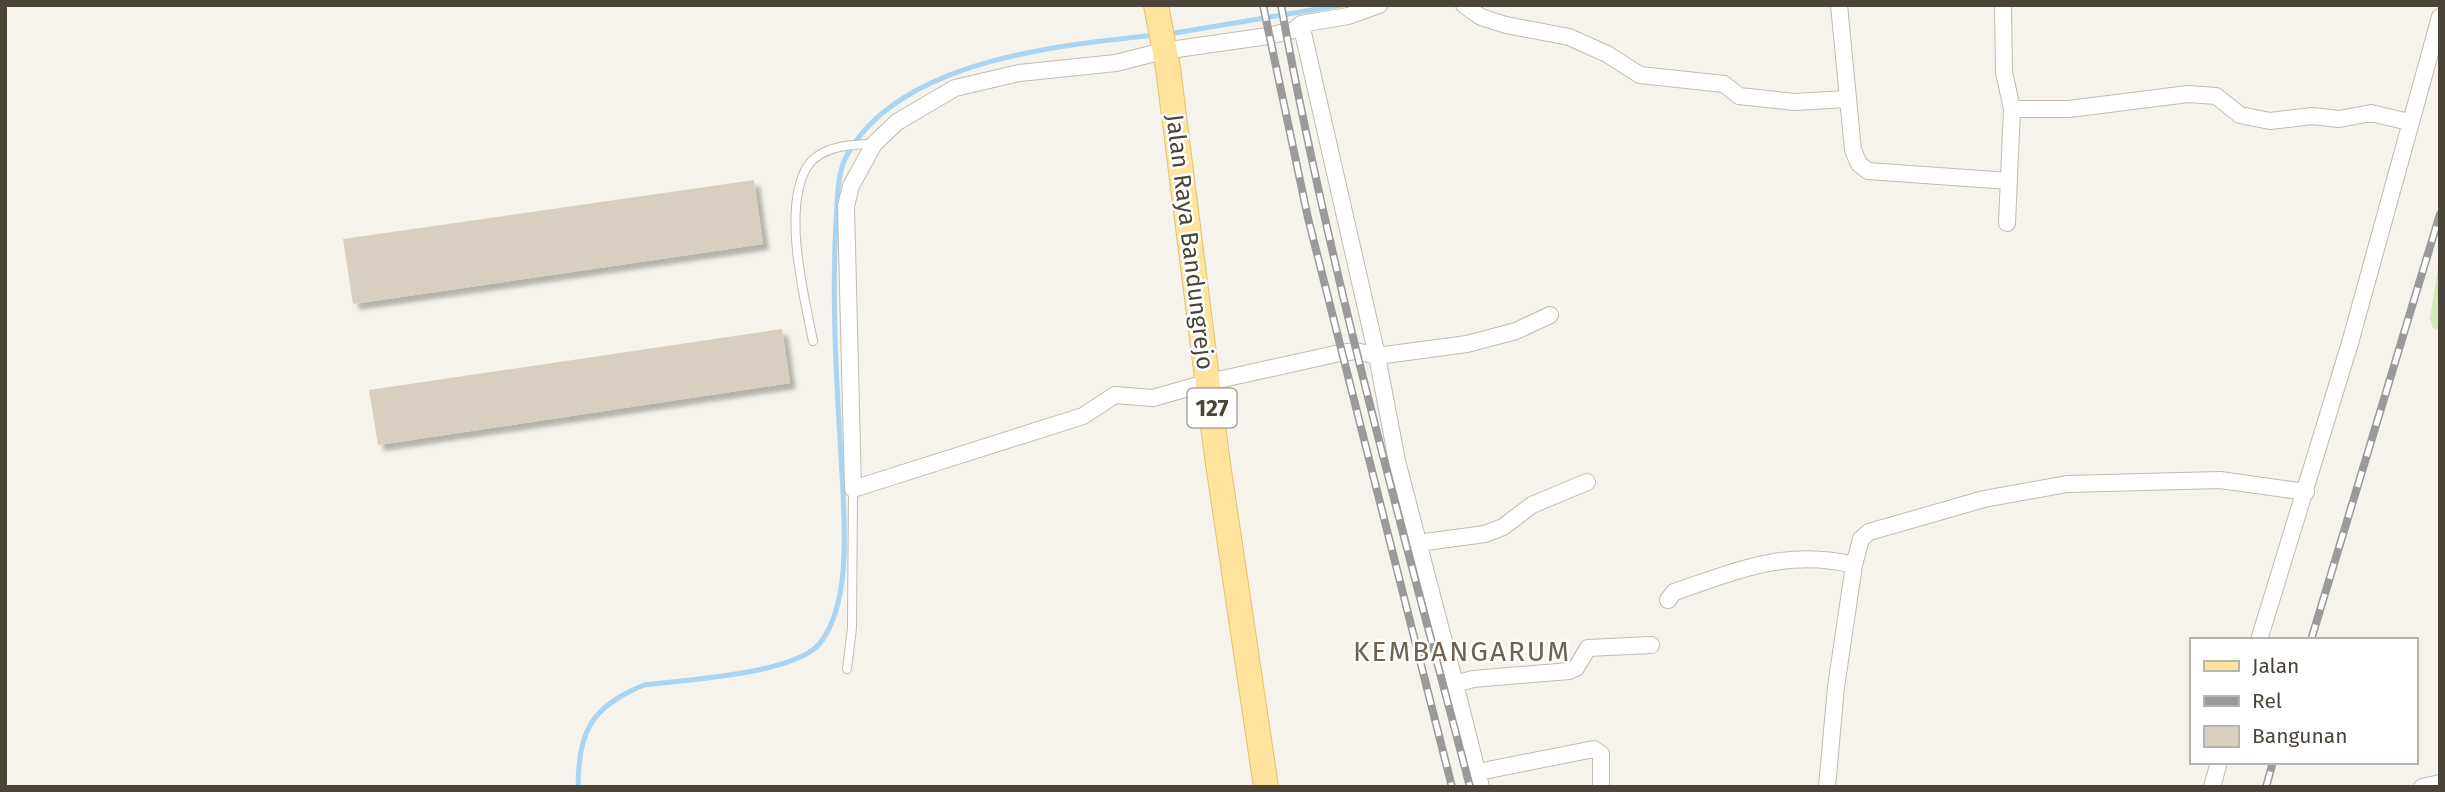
<svg xmlns="http://www.w3.org/2000/svg" width="2445" height="792" font-family="'Fira Sans',sans-serif">
	<style>
		.green { fill: #d2eab5 }
		.lines { fill: none; stroke-linecap: round; stroke-linejoin: round }
		.stream { stroke: #a9d4f2; stroke-width: 5 }
		.building { fill: #d8cfc1; filter: url(#shadow) }
		.lane-casing { stroke: #c2bbae; stroke-width: 10 }
		.street-casing { stroke: #c2bbae; stroke-width: 18 }
		.primary-casing { stroke: #e6c16a; stroke-width: 26 }
		.lane { stroke: #fff; stroke-width: 8 }
		.street { stroke: #fff; stroke-width: 16 }
		.primary { stroke: #ffe39c; stroke-width: 24 }
		.rail-casing { stroke: #9a9a9a; stroke-width: 8 }
		.rail { stroke: #fff; stroke-width: 5; stroke-dasharray: 16; stroke-linecap: butt }
		.labels { text-anchor: middle; dominant-baseline: central; stroke-width: 5; stroke-linejoin: round; paint-order: stroke }
		.shield { fill: #fff; stroke: #817c74; stroke-width: 2 }
		.shield-label { font-size: 23px; font-weight: bold; fill: #4b4439 }
		.street-label { font-size: 24px; fill: #4b4439; stroke: #fff }
		.quarter-label { font-size: 28px; letter-spacing: 2px; fill: #6e6250; stroke: #fff }
	</style>
	<defs>
		<filter id="shadow"><feDropShadow dx="6" dy="6" stdDeviation="2" flood-color="#0004"/></filter>
	</defs>
	<rect width="100%" height="100%" fill="#f6f3ec"/>
	<path class="green" d="M2440,254V330L2433,328L2430,319Z"/>
	<g class="lines">
		<path class="stream" d="M1169,34L1342,5
			M578,787C579,730 591,707 644,685C684,680 798,674 821,642C849,604 845,536 843,492C838,402 831,313 836,223C838,201 836,175 847,155C900,60 1059,45 1156,35"/>
	</g>
	<path class="building" d="M754,180L763,244L353,304L343,239Z
		M782,329L790,383L378,445L369,390Z"/>
	<g class="lines">
		<defs>
			<path id="lane" d="M813,341C804,296 782,209 807,167C820,146 852,144 874,144
				M847,669L852,628L853,489"/>
			<path id="street" d="M1379,5L1348,16L1301,24L1294,30L1268,36L1163,51L1116,63L1019,73L955,88L897,122L874,144L851,186L846,206L853,489L1083,416L1115,395L1153,398L1209,382L1340,353L1356,351L1377,356L1467,344L1516,331L1550,315
				M1464,5L1481,17L1506,25L1569,37L1607,54L1640,75L1724,84L1739,96L1795,102L1847,99
				M1839,5L1853,150L1859,164L1868,171L2009,181
				M2003,5L2004,72L2012,109H2069L2188,94L2216,96L2240,115L2270,121L2312,116L2339,119L2371,113L2409,122
				M1301,24L1377,356L1397,461L1455,684
				M2007,223L2012,109
				M1418,543L1485,534L1503,527L1532,505L1587,482
				M1668,600L1674,592C1737,571 1787,548 1854,565
				M2259,640L2350,343L2440,17
				M1478,772L1594,749L1601,754V787
				M1481,787L1455,684L1473,679L1569,671L1576,668L1588,648L1651,645
				M1827,787L1836,687L1854,565L1861,539L1869,532L1984,499L2067,484L2220,480L2306,492
				M2212,787L2219,762
				M2422,787L2440,783"/>
			<path id="primary" d="M1156,5L1168,68L1217,457L1266,787"/>
		</defs>
		<use href="#lane" class="lane-casing"/>
		<use href="#street" class="street-casing"/>
		<use href="#primary" class="primary-casing"/>
		<use href="#lane" class="lane"/>
		<use href="#street" class="street"/>
		<use href="#primary" class="primary"/>
		<defs>
			<path id="rail" d="M1263,5L1308,218L1452,787
				M1281,5C1329,269 1402,527 1470,787
				M2311,640L2440,214
				M2266,787L2273,762"/>
		</defs>
		<use href="#rail" class="rail-casing"/>
		<use href="#rail" class="rail"/>
	</g>
	<g class="labels">
		<rect class="shield" x="1187.5" y="388.5" width="49" height="39" rx="5"/>
		<g class="shield-label">
			<text x="1212" y="408">127</text>
		</g>
		<g class="street-label">
			<text transform="translate(1190 242) rotate(83)">Jalan Raya Bandungrejo</text>
		</g>
		<g class="quarter-label">
			<text x="1462" y="651">KEMBANGARUM</text>
		</g>
	</g>
	<rect width="2445" height="792" fill="none" stroke="#4b4439" stroke-width="14"/>
	<rect x="2190" y="638" width="228" height="126" fill="#ffffff" stroke="#b7b4b0" stroke-width="2"/>
	<rect x="2204" y="661" width="35" height="10" fill="#ffe39c" stroke="#b7b4b0" stroke-width="2"/>
	<text x="2252" y="673" font-size="21" fill="#4b4439">Jalan</text>
	<rect x="2204" y="696" width="35" height="10" fill="#9a9a9a" stroke="#b7b4b0" stroke-width="2"/>
	<text x="2252" y="708" font-size="21" fill="#4b4439">Rel</text>
	<rect x="2204" y="726" width="35" height="21" fill="#d8cfc1" stroke="#b7b4b0" stroke-width="2"/>
	<text x="2252" y="743" font-size="21" fill="#4b4439">Bangunan</text>
</svg>
